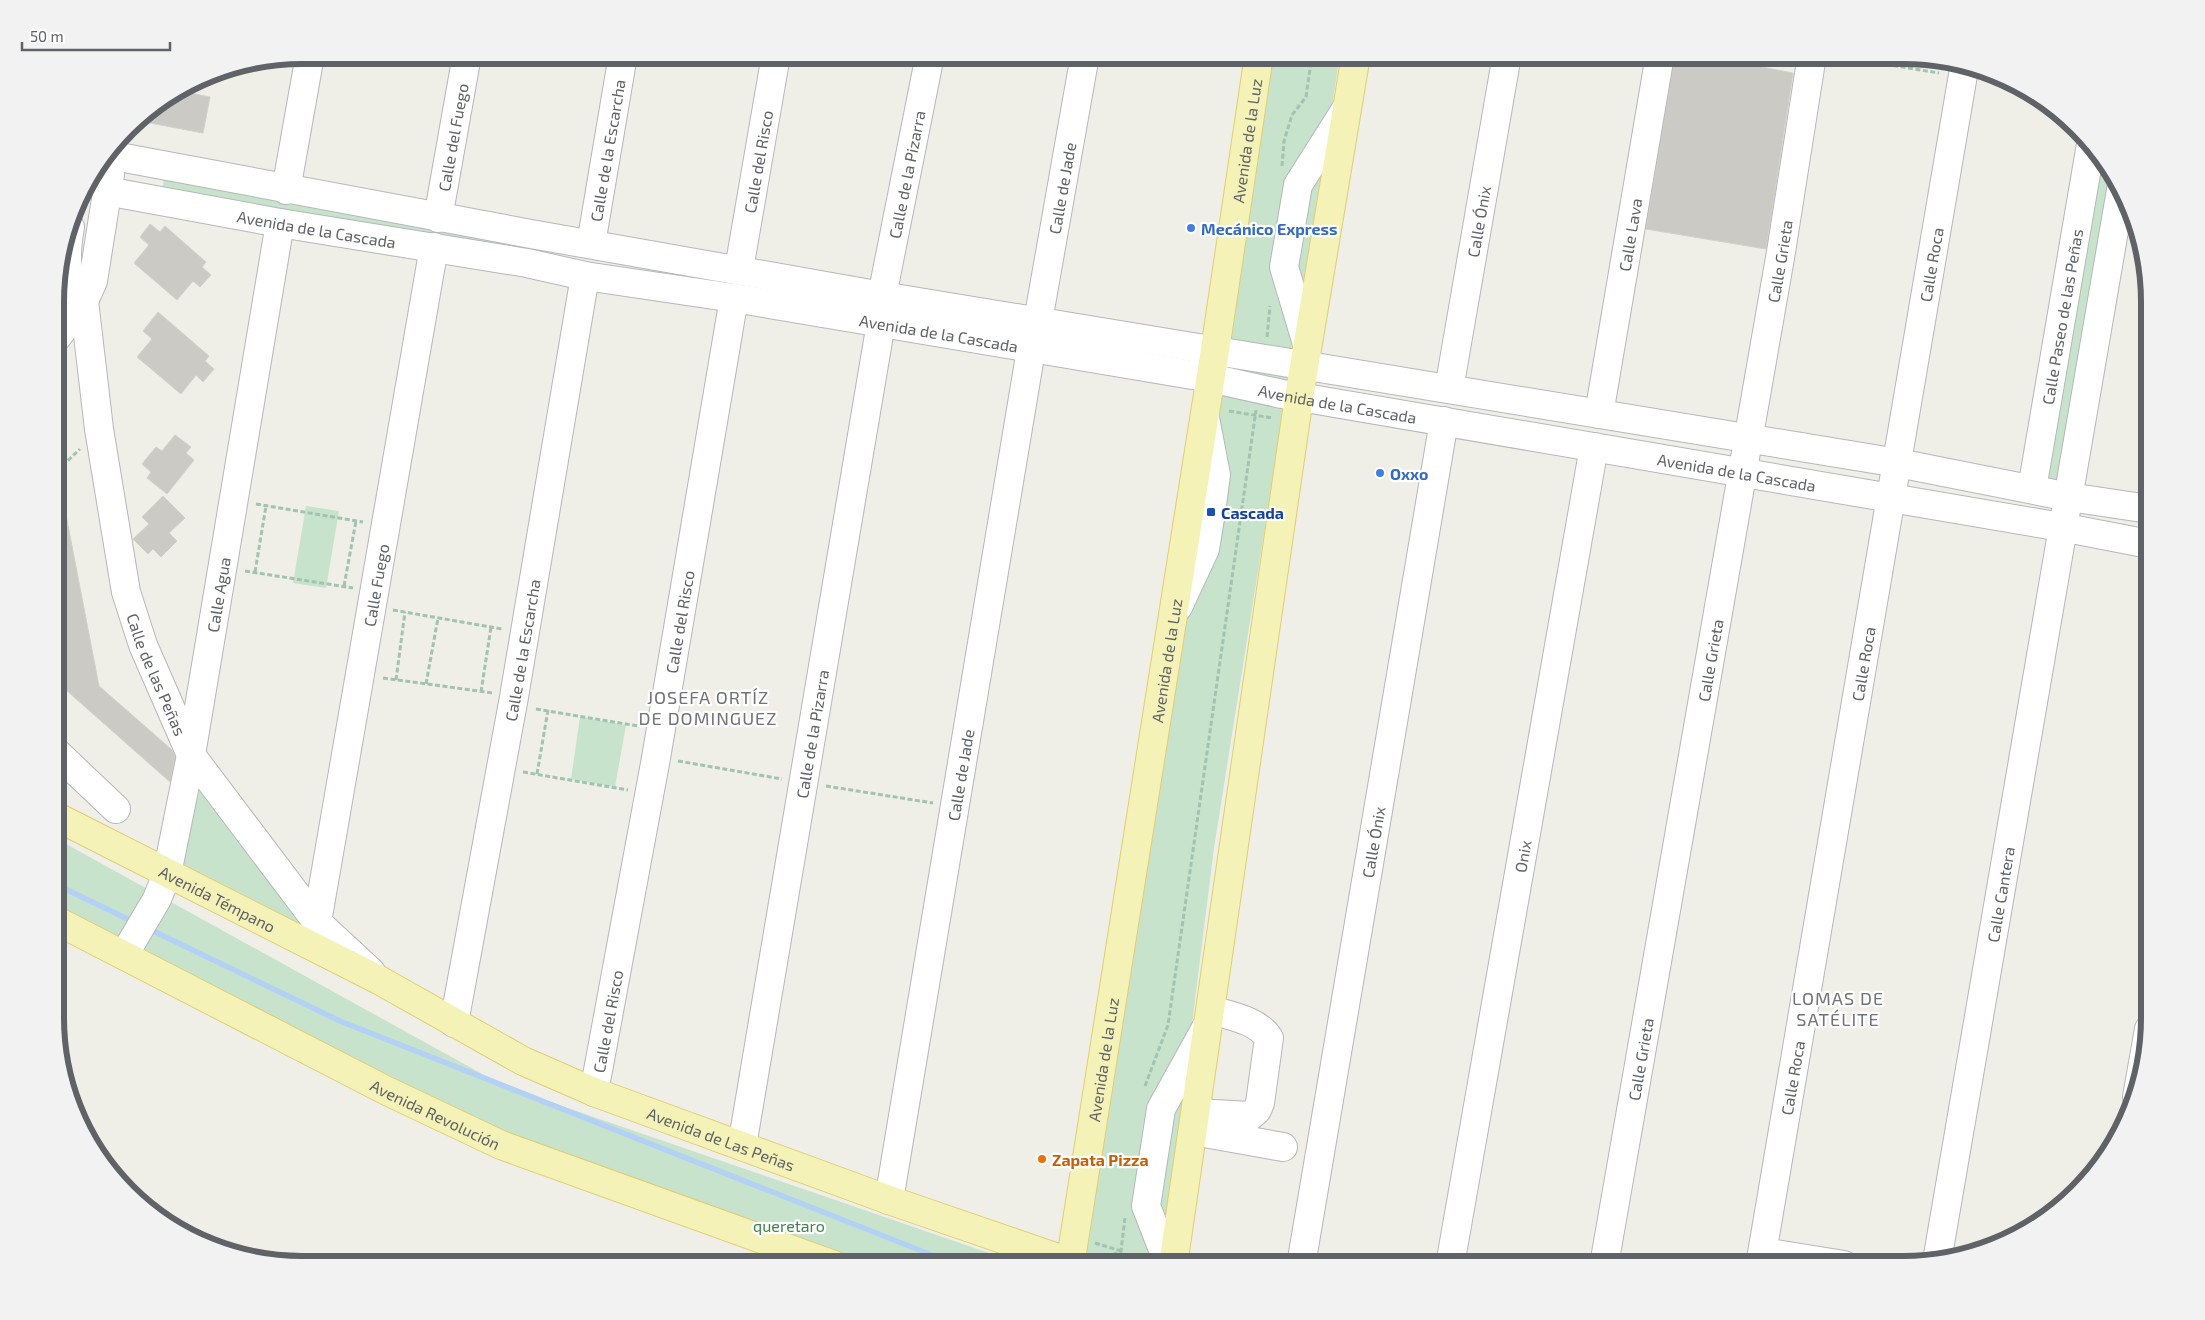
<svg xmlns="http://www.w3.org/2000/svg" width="2205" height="1320" font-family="'Exo 2',sans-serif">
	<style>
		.green { fill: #c8e3cc }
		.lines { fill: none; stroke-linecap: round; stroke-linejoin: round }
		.stream { stroke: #b3d1f4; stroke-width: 5.5 }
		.building { fill: #cbcac4; stroke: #d3d1c7 }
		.minor-casing { stroke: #b5b7bb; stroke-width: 30 }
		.major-casing { stroke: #e0cd71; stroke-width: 30 }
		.path { stroke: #a2c3b0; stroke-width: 3; stroke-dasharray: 5 2.5; stroke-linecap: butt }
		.minor { stroke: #fff; stroke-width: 28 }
		.major { stroke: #f5f2b8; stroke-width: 28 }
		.shop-dot { fill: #3f7fe0; stroke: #fff; stroke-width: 2 }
		.transit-dot { fill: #1a4fb4; stroke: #fff; stroke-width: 2 }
		.food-dot { fill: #e8710a; stroke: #fff; stroke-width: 2 }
		.labels { text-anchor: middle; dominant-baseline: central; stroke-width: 4.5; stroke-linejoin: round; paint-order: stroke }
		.street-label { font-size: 16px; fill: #5f6266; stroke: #fff }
		.shop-label { font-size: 16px; font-weight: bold; fill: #366cbe; stroke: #fff; text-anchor: start }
		.transit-label { font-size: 16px; font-weight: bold; fill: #164399; stroke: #fff; text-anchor: start }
		.food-label { font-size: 16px; font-weight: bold; fill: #c56008; stroke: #fff; text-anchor: start }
		.park-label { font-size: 16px; fill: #42824d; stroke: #fff }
		.neighbourhood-label { font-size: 18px; letter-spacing: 1px; fill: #717378; stroke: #fff }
		.rim { fill: none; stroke: #5f6266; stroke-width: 6 }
	</style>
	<rect width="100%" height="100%" fill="#efefe8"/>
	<path class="green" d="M1274,55H1340L1214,848L1162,1265H1084L1118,1054L1227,319Z
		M1715,55H1809L1807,68Z
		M2095,149L2108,165L2118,184L2065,493L2040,489Z
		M164,178L521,240L519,252L162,191Z
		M306,506L339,511L326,588L293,583Z
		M580,717L626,725L615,787L571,779Z
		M202,783L338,956L174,875Z
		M57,839L504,1086L1024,1265H783L260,1025L57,920Z"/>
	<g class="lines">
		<path class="stream" d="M57,885L136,923
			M149,929L340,1021L957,1265"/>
	</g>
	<path class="building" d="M1675,55H1701L1793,73L1766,249L1646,229Z
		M180,91L210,97L203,133L150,123L142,115Z
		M150,224L160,232L165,226L206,262L202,267L211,275L200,287L193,281L177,300L134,263L149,245L140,237Z
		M158,312L209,356L205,361L214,369L203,382L196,375L181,394L137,357L152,339L143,331Z
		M175,435L191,447L186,453L194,460L167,494L147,478L151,472L142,464L156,447L162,451Z
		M163,496L185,518L169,533L177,541L161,557L153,549L148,554L133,539L149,524L142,517Z
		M65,510L99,686L172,750L175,757L170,782L57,682V511Z"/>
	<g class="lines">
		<defs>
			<g id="minor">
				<path d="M114,156L531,234L882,296L1898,463L2069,497L2149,509"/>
				<path d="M286,190L310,55"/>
				<path id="s1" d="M106,191L280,223L527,263L585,276L734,298L1210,378L1282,394L2061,527L2149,544"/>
				<path id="s2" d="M438,218L467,55"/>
				<path d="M70,227C65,255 64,280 84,301"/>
				<path id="s3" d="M591,244L623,55"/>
				<path id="s4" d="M739,269L776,55"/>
				<path id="s5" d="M882,296L930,55"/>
				<path id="s6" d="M84,301L99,429L126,592L143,645L191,755L317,922L371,972"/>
				<path id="s7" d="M1038,321L1085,55"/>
				<path d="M57,337L84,301L93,281L110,174"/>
				<path d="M1307,344L1284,267L1298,185L1346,109"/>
				<path id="s8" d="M1449,389L1507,55"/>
				<path id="s9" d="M1599,414L1660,55"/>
				<path id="s10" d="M2032,489L2091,144"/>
				<path d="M1178,607L1205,549L1211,512L1216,475L1205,418"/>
				<path d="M57,753L116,809"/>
				<path id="s11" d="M317,922L434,247"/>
				<path id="s12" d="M124,955L157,899L167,874L191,755L280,223"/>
				<path id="s13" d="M454,1023L514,697L585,276"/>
				<path id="s14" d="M594,1092L656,758L734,298"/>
				<path d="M2137,1097L2149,1029"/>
				<path d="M1196,1113L1250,1116L1257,1110L1260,1103L1269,1038C1257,1020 1231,1016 1211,1010"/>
				<path d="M1193,1131L1283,1147"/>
				<path id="s15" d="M742,1146L881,323"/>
				<path id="s16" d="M889,1200L1031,350"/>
				<path d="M1763,1252L1844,1265"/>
				<path id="s17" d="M1937,1261L2121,190"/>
				<path d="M1169,1265L1146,1206L1161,1109L1207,1026"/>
				<path id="s18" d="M1301,1265L1444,421"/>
				<path id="s19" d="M1450,1265L1594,447"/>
				<path id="s20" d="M1604,1265L1781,252L1812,55"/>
				<path id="s21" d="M1760,1265L1965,63"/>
			</g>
			<g id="major">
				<path id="s22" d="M57,817L379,980L523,1061L594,1092L889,1200L1078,1265"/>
				<path id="s23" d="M57,921L387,1091L501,1145L834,1265"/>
				<path id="s24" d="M1070,1265L1215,350L1259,55"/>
				<path d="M1173,1265L1299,397L1356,55"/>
			</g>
		</defs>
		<use href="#minor" class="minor-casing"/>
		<use href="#major" class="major-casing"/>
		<path class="path" d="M1728,55L1786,66
			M1834,56L1939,73
			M1985,80L2021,86
			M1282,166L1284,141L1292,115L1306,97L1312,55
			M1267,337L1270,306
			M1229,411L1272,418
			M57,471L80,449
			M256,504L363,522
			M245,571L353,588
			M255,572L266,506
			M344,586L356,521
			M393,610L502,629
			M383,678L493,693
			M396,680L405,612
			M426,684L438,618
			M481,692L491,627
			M536,709L638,726
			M678,761L782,779
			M523,772L628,790
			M537,774L548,710
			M826,786L933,803
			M1145,1086L1168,1025L1256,410
			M1125,1218L1121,1251L1130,1265
			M1095,1243L1121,1251
			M1099,1262L1120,1251"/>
		<use href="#minor" class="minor"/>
		<use href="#major" class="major"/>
	</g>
	<g class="shop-dot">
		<circle cx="1191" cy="228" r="5"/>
		<circle cx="1380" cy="473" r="5"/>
	</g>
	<rect class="transit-dot" x="1206" y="507" width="10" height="10" rx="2.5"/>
	<circle class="food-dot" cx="1042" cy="1159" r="5"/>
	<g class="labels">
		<g class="street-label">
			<text stroke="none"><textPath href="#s2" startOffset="82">Calle del Fuego</textPath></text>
			<text stroke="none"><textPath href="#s24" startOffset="1138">Avenida de la Luz</textPath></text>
			<text stroke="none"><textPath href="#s3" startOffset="95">Calle de la Escarcha</textPath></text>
			<text stroke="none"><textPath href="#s4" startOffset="109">Calle del Risco</textPath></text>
			<text stroke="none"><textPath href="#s5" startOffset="124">Calle de la Pizarra</textPath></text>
			<text stroke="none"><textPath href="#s7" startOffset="135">Calle de Jade</textPath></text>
			<text stroke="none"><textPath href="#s8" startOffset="170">Calle Ónix</textPath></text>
			<text stroke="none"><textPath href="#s1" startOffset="214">Avenida de la Cascada</textPath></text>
			<text stroke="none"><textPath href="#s9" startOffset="182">Calle Lava</textPath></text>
			<text stroke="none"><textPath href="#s20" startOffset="1019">Calle Grieta</textPath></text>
			<text stroke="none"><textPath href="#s21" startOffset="1015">Calle Roca</textPath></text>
			<text stroke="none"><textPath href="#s10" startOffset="175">Calle Paseo de las Peñas</textPath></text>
			<text stroke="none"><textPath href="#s1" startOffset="845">Avenida de la Cascada</textPath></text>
			<text stroke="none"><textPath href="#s1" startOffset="1250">Avenida de la Cascada</textPath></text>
			<text stroke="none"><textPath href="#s1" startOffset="1655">Avenida de la Cascada</textPath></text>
			<text stroke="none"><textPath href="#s11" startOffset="342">Calle Fuego</textPath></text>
			<text stroke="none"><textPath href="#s12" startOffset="376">Calle Agua</textPath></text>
			<text stroke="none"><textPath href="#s14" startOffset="478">Calle del Risco</textPath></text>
			<text stroke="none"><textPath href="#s13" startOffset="379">Calle de la Escarcha</textPath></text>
			<text stroke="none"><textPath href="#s24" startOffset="612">Avenida de la Luz</textPath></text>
			<text stroke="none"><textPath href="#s20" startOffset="614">Calle Grieta</textPath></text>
			<text stroke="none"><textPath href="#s21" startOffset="610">Calle Roca</textPath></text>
			<text stroke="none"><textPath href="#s6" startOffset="382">Calle de las Peñas</textPath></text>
			<text stroke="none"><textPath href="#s15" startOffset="418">Calle de la Pizarra</textPath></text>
			<text stroke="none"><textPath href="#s16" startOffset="431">Calle de Jade</textPath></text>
			<text stroke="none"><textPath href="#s18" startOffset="429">Calle Ónix</textPath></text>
			<text stroke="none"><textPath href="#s19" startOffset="415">Onix</textPath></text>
			<text stroke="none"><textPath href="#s17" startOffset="372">Calle Cantera</textPath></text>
			<text stroke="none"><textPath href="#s22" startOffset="180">Avenida Témpano</textPath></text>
			<text stroke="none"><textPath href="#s14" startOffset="72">Calle del Risco</textPath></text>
			<text stroke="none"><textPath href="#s20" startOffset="209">Calle Grieta</textPath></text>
			<text stroke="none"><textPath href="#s24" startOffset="208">Avenida de la Luz</textPath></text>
			<text stroke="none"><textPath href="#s21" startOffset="190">Calle Roca</textPath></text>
			<text stroke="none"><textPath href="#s23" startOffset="425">Avenida Revolución</textPath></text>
			<text stroke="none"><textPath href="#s22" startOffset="739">Avenida de Las Peñas</textPath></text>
		</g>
		<g class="shop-label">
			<text x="1201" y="228">Mecánico Express</text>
			<text x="1390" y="473">Oxxo</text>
		</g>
		<g class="transit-label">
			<text x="1221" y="512">Cascada</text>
		</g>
		<g class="food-label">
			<text x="1052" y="1159">Zapata Pizza</text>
		</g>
		<g class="park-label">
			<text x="789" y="1225">queretaro</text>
		</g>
		<g class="neighbourhood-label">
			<text x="708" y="697">JOSEFA ORTÍZ<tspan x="708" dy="21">DE DOMINGUEZ</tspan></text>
			<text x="1838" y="998">LOMAS DE<tspan x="1838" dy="21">SATÉLITE</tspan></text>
		</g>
	</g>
	<path d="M0 0H2205V1320H0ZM302 64H1903A238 238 0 0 1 2141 302V1018A238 238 0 0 1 1903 1256H302A238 238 0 0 1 64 1018V302A238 238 0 0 1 302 64Z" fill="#f2f2f3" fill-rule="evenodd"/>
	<path class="rim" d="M302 64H1903A238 238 0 0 1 2141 302V1018A238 238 0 0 1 1903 1256H302A238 238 0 0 1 64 1018V302A238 238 0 0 1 302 64Z"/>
	<path d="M22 42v8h148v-8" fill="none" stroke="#5f6266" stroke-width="2.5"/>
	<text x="30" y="42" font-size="15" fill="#5f6266" stroke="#ffffff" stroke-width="4" paint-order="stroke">50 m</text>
</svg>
